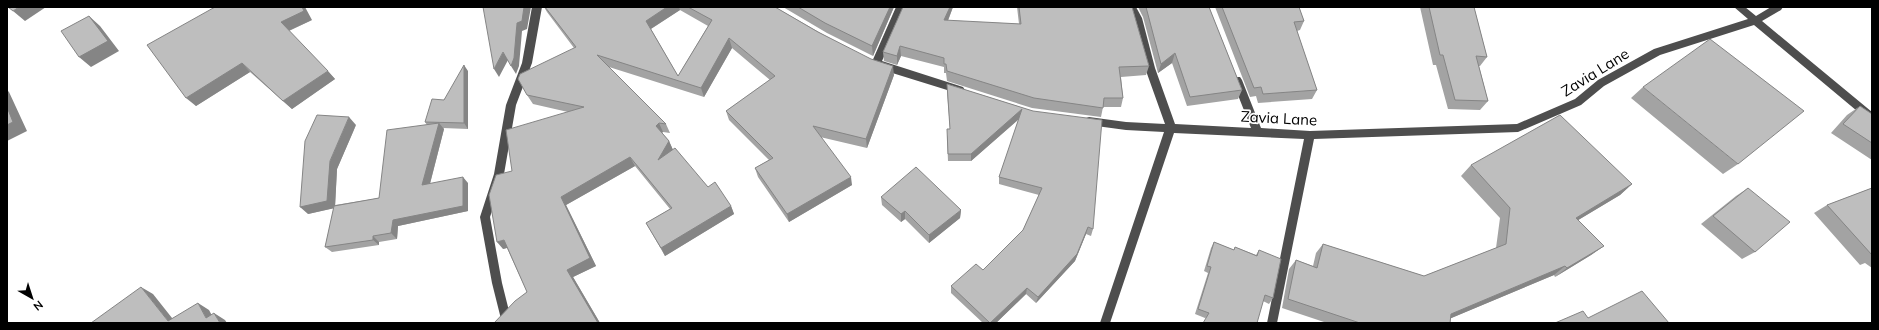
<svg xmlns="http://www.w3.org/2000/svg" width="1879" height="330" font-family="Mulish,sans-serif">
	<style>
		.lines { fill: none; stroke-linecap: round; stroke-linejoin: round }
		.minor { fill: #4e4e4e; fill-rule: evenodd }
		.wall { fill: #a3a3a3; fill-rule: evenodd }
		.shaded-wall { fill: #858585 }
		.building { fill: #bebebe; stroke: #858585 }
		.labels { text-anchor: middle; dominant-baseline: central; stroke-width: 3.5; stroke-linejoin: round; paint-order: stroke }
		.street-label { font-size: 15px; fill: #000; stroke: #fff }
	</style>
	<rect width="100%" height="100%" fill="#fff"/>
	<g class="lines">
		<path class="minor" d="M532,7H542L532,63L516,105L504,174L490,217L502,283L510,315L509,319L505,320L501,319L492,283L480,217L494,174L506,105L522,63Z
			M896,7H906L882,61L963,87L965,90L963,93L960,94L873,67L871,64Z
			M1126,7H1136L1142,18L1155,68L1175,124L1251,128L1232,80L1234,77H1240L1242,80L1261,128L1310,131L1517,124L1575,99L1598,80L1654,49L1748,19L1734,7H1745L1756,16L1771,7H1783L1781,10L1762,21L1872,112V122L1869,121L1754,25L1660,55L1604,86L1581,105L1518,132L1314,139L1277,323H1267L1304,139L1174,133L1110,323H1100L1164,132L1126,130L1089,125L1086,124L1084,121L1086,118L1089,117L1126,122L1165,124L1145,68L1132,18Z"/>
	</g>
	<path class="wall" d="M544,7H775L894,75L867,148L820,137L852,185L789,222L758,177L755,168L769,160L729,120L726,111L770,80L732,48L704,97L609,67L666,124L670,133L663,132L662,133L669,141L673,150L708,187L731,206L734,214L665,256L646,223L670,209L635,166L566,205L596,266L573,277L600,323H494L527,292L507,248L503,249L512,171L568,112L533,104L527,95L574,48L547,12ZM680,10L708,26L678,76L651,29Z
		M783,7H894L873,56L827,33Z
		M903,7H953L948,21L1019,24L1017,7H1132L1149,66L1146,75L1121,77L1123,98L1121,107H1103L1101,117L1032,108L947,81L946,73H944V67L901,56L897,65L884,61L883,52Z
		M1138,7H1209L1242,90L1238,99L1187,106L1172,63L1158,73L1143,17Z
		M1215,7H1299L1304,21L1300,30L1297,31L1317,90L1312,99L1258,103L1256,96L1250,97Z
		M1420,7H1474L1487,57L1480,66H1479L1488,101L1480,110L1448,109L1436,65H1433Z
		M312,20L289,31L335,79L292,109L250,72L196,106L147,45Z
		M468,71V129L443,128L444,129L430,184L468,183V211L398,226L397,239L379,242V245L332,252L325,247L334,208L308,214L356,125L337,169L335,205L379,198L427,125L425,122Z
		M947,84L1033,111L1093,229L1091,236L1086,234L1075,261L1036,303L1026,294L996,323H983L951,293V286L983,270L1023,230L1039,195L999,184V177L1019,119L971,161H948L947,137L950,129L947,92Z
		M1643,87L1738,164L1723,174L1631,98Z
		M1860,106L1872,114V160L1831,133L1847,115Z
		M1471,165L1632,184L1620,195L1578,220L1604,246L1591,255L1555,277L1554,275L1451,318L1450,323H1327L1282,308L1289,269L1296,260L1313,266L1316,253L1323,244L1424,276L1496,248L1500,218L1461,176Z
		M1748,188L1755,252L1742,259L1701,224L1736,196Z
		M1872,188V268L1865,263L1860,265L1814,213L1827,205Z
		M881,197L961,210L960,218L929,243L905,219L901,222L882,205Z
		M1214,242L1234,250L1235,247L1256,255L1259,250L1273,298L1269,304L1263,301L1205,318L1195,314L1208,273L1204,271L1211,248Z"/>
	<path class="shaded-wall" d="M19,7H46L25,21L13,11Z
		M302,7H305L312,20L288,31L281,22Z
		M524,7H531L527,29L522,31L519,66L516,74L511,66L517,23Z
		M667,7H679L680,10L649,30L646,21Z
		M890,7H894L873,56L872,46Z
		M950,7H953L944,30V20Z
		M89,16L100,26L119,51L91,67L79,57Z
		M729,38L732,48L704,97L701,88Z
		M900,46L901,56L897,65V56Z
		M503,52L508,60L499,77L494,69Z
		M1175,53L1172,63L1158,73L1161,64Z
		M242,63L250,72L196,106L186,98Z
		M464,65L468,71V129L464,123Z
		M893,66L894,75L867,148L866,139Z
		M328,71L335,79L292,109L283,101Z
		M7,90L9,92L27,131L7,141Z
		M1022,109L1021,117L971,161V154Z
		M349,117L356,125L337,169L335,208L308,214L300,207L330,161Z
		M439,123L444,129L428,191L422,185Z
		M659,123L663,132L660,134L656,126Z
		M669,141L673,150L658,160Z
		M630,157L635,166L566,205L596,266L573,277L600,323H598L567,270L561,197Z
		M463,177L468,183V211L398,226L397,239L391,233L393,220Z
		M851,177L852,185L789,222L787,214Z
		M1632,184L1620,195L1565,228L1576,218Z
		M731,206L734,214L665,256L661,248Z
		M961,210L960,218L929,243V235Z
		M905,211V219L901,222V214Z
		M1088,227L1086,234L1075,261L1036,303L1038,297Z
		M373,236L379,242V245L373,240Z
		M504,240L510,247L503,249L497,242Z
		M1604,246L1591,255L1555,277L1567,268Z
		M1565,266L1554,275L1442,322L1451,314Z
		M141,287L153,294L176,323L168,321Z
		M1027,288L1026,294L996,323H990Z
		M198,303L209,310L216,323L206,318Z
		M214,313L225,320L227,323H220Z"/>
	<path class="building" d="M8,7H19L13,11Z
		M215,7H302L304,11L281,22L328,71L283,101L242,63L186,98L147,45Z
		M483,7H524L522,21L517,23L514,58L511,66L503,52L494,69Z
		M545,7H667L646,21L678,76L712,20L688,7H775L818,32L871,59L893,66L866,139L813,126L851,177L787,214L755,168L773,158L726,111L775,76L729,38L701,88L597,55L666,124L659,123L656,126L669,141L658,160L675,148L708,187L715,182L731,206L661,248L646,223L672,208L630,157L561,197L590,258L567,270L598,323H494L515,301L527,292L504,240L497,242L489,195L496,175L512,171L506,130L584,107L527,95L518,79L520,74L576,47Z
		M798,7H890L872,46L825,23Z
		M903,7H950L944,20L1021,24L1019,7H1132L1149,66L1119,67L1123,98H1104L1103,108L1034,98L947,71L946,64H944V58L900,46L897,56L883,52Z
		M1146,7H1209L1242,90L1190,97L1175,53L1161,64Z
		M1222,7H1299L1304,21L1294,22L1317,90L1263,94L1261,87L1254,88Z
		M1429,7H1474L1487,57L1476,56L1488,101L1455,100L1443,55H1440Z
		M89,16L108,41L79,57L61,31Z
		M1710,39L1804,111L1738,164L1643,87Z
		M464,65V123L425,122L432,99L444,100Z
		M947,84L1033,111L1102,120L1093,229L1088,227L1077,254L1038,297L1027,288L990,323L951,286L976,264L983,270L1023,230L1042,188L999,177L1022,109L971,154H948L947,129H950Z
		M1860,106L1872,114V143L1843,124Z
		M7,107L13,122L7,125Z
		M317,115L349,117L330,161L327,201L300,207L305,141Z
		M1560,115L1632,184L1576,218L1604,246L1567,268L1565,266L1451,314L1450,323H1360L1288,299L1296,260L1317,268L1323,244L1424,276L1506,244L1510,208L1471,165Z
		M439,123L422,185L463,177V206L393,220L391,233L373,236V240L325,247L334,206L379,198L387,130Z
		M916,167L961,210L929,235L905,211L901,214L881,197Z
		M1748,188L1790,222L1755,252L1713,216Z
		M1872,188V255L1827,205Z
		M1214,242L1234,250L1235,247L1257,256L1259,250L1281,259L1273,298L1265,295L1257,323H1203L1209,313L1198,309L1211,267L1207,266Z
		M141,287L168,321L198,303L206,318L214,313L220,323H91Z
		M1642,291L1669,323H1555L1583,311L1588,318Z"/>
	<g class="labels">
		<g class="street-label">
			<text transform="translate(1595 72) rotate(-32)">Zavia Lane</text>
			<text transform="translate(1279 118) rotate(3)">Zavia Lane</text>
		</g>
	</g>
	<rect width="1879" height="330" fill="none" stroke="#000000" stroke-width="16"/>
	<g transform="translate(32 298) rotate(141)" stroke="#ffffff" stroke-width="3" paint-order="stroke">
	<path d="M0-3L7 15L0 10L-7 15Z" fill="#000000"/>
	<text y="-6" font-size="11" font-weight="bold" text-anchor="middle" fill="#000000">N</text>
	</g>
</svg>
